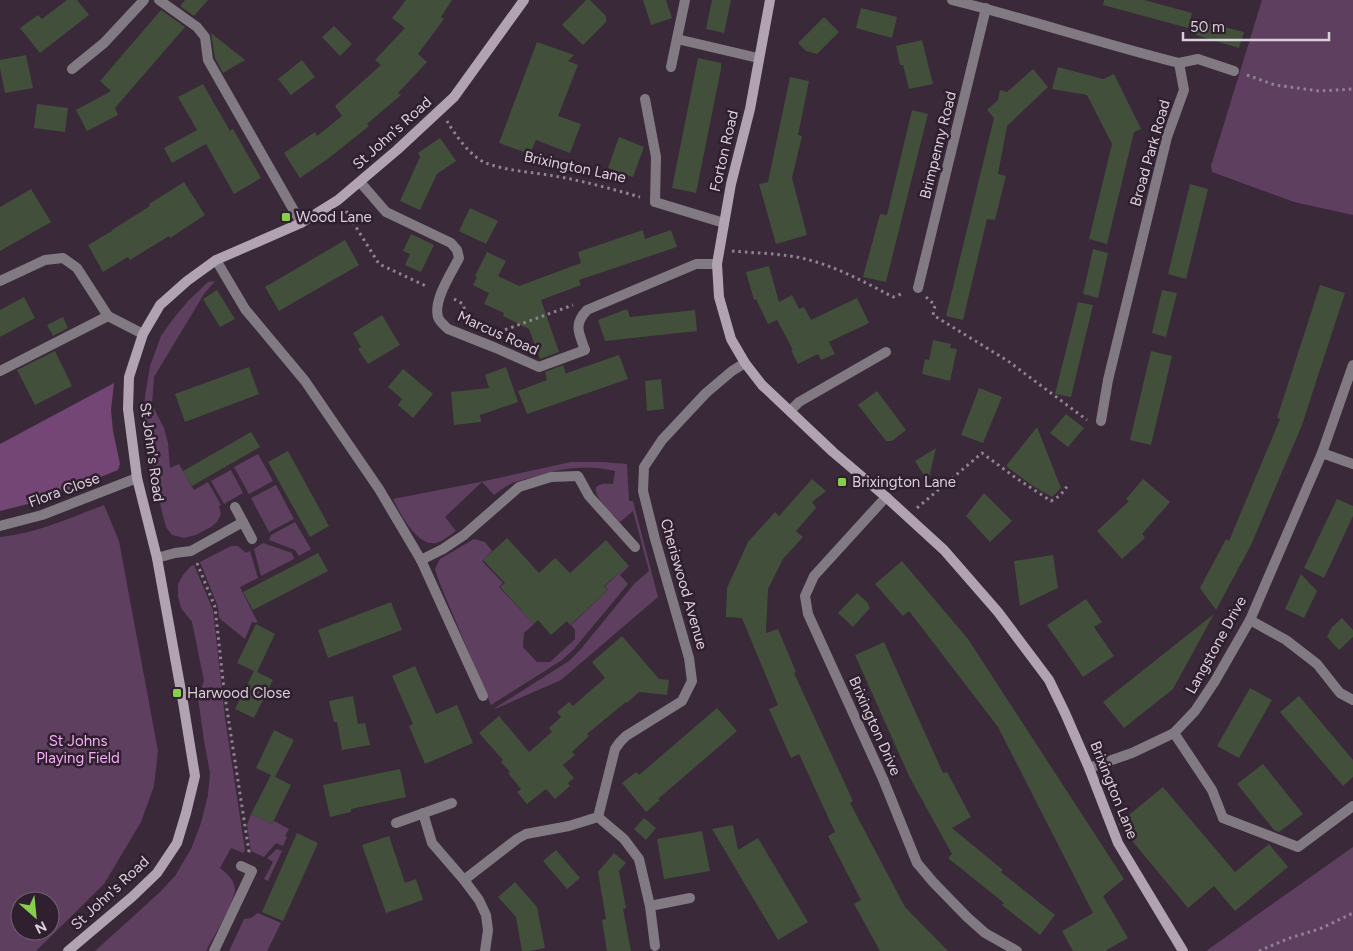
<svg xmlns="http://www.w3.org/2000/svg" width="1353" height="951" font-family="Figtree,sans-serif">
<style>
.green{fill:#5f3f60;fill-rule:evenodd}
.forest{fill:#734675}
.building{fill:#424f3b}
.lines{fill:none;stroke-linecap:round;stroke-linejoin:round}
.path{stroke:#908490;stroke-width:3;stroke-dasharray:2.5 4;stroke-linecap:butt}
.lane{stroke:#827a82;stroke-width:10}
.street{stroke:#827a82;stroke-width:10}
.secondary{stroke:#b1a3b1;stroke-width:10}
.poi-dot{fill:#87cf4a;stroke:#2f1f2f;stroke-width:2}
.labels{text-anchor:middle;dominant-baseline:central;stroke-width:5;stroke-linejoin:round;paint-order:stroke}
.street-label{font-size:15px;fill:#dad0da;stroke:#2f1f2f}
.poi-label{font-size:15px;fill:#dad0da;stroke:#2f1f2f;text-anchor:start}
.park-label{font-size:15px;fill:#f4aff6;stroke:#2f1f2f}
</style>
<rect width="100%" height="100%" fill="#392939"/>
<!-- green -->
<g class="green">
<path d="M1262,0H1353V215L1294,202L1212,172L1211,166Z"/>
<path d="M215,281L204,294L154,377L152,405L164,428L168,443L170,468L179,464L194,490L208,482L221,505L219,506L221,514L217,522L211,527L196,535L184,538L172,535L166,527L162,512L151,458L144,411L145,396L150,366L161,336L173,319L188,301L208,282Z"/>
<path d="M258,454L273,481L249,494L234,467Z"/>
<path d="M571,462H602L627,464L629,501H633L658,597L561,680L495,709V708L569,661L580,650L634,584L649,571L633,511L620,522C610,511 575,480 613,484L615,471C584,464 563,468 533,477C526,479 517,481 510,484C505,487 499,491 494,495L482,482L445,517L456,531C450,535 442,542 436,543C417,547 400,513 393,499L480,482Z"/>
<path d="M231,470L243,493L224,504L211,481Z"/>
<path d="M276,485L294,519L269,532L251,498Z"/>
<path d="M104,505L119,541L158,751L154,786L141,822L104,884L36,951H0V537C37,533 70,518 104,505ZM20,901H50V931H20Z"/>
<path d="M295,522L311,549L299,556L295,550L269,540L271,535Z"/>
<path d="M474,539L485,542L492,551L482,561L503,583L499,587L534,624L524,633L523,647L537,662H550L575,639V630L571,625L608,590L605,586L628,565L629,566L620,575L628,584L574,649L562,660L491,705L440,584L435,569L440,559Z"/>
<path d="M263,543L292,553L294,559L261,576L254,549Z"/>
<path d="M231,546H238L246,553L250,551L258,578L240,587L257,621L256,623L252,622L245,639L219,618L218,607L200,562Z"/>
<path d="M194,565L213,610L225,718L245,850L243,853L231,848L220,868C227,874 235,880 235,890C234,902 213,938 206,951H95L159,893L175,876L191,849L201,823L208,795L210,773L204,741L198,697L204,681L192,622L181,608L178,596V584L183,575L191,566Z"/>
<path d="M251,814L272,824L274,821L289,829L285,836L287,837L283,846L276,843L264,857L251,851L247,825Z"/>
<path d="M1353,847V951H1206Z"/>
<path d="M277,849L282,851L268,881L264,879L273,862L267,858Z"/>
<path d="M258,913L281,923L267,951H229L244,919L251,918Z"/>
</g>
<!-- forest -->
<path class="forest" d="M114,383L111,410L113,431L120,464L118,470L44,500L0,511V444Z"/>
<!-- building -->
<g class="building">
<path d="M67,0H77L89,15L40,53L20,28L38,15L42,19Z"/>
<path d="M185,0H208L194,16L180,6Z"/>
<path d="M406,0H452L441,17L444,19L418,54L427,62L398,93L401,95L367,124L369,126L329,158L300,178L284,153L315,132L317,136L342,116L335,106L381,65L375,60L405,28L392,18Z"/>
<path d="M586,0H590L606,16V22L583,45L562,25Z"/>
<path d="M643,0H666L672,18L651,25Z"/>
<path d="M712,0H731L724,33L706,29Z"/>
<path d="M1104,0H1144L1192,13L1188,28L1103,5Z"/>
<path d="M861,8L897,17L892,38L856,28Z"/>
<path d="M161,10L185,27L115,108L118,115L87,131L76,110L111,91L100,81Z"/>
<path d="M824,17L839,32L817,54L806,51L798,43Z"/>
<path d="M1200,21L1244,32L1239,48L1196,35Z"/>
<path d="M334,26L352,44L340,56L322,37Z"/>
<path d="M211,33L245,60L223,73L215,58Z"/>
<path d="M922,40L933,84L909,89L903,65H900L896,46Z"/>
<path d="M537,42L574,55L568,61L578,65L558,116L581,124L570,153L536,140L530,154L499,143Z"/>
<path d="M26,55L33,88L5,93L0,69V60Z"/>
<path d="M698,58L721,63V69L696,193L672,188Z"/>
<path d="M302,60L315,77L291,95L278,79Z"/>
<path d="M1058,67L1103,79L1114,74L1141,129L1134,132L1107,244L1089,239L1112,144L1087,95L1052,89Z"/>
<path d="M1033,69L1048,87L1007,126L998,174L1006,176L995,220L987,219L963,320L946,316L994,118L987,110L998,100L1000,90L1007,92Z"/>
<path d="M790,77L809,81L798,135L802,136L792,178L807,235L776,244L759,184L768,182Z"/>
<path d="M203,84L230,131L233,129L261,178L234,194L206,144L172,163L164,148L197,130L178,97Z"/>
<path d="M37,104L68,108L65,132L34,128Z"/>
<path d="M912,110L928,114L886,282L863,277L880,214L887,215Z"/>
<path d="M619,137L644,147L633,177L608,168Z"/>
<path d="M440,138L456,161L437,174L420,210L400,201L420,157L418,153Z"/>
<path d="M184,182L205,215L170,238L169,236L130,260L128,257L103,272L88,245L112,231V230L150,206L149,204Z"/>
<path d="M1190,184L1208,189L1186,279L1168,274Z"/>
<path d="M31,189L51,222L0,251V207Z"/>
<path d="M470,208L498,221L486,244L459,231Z"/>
<path d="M643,230L645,239L671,230L677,247L579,280L581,285L541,300L559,352L540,359L529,329L503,316L504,313L484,304L489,293L473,285L477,277L475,276L487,252L506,261L498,276L519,286L581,263L578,252Z"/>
<path d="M411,234L434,245L421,272L405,265L410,254L403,251Z"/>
<path d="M345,240L359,265L279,311L265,287Z"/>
<path d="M1093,249L1108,253L1098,298L1083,294Z"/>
<path d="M769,266L779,302L792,295L799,309L804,307L811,320L857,298L869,323L829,342L835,354L821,360L818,354L798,364L791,350H793L777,320L768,324L756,299L754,300L746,272Z"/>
<path d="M1320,285L1345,293L1302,425L1251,545L1216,610L1200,588L1226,539L1229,541L1280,419L1277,418Z"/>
<path d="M217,290L235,319L220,327L203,299Z"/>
<path d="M1162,290L1177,293L1166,337L1152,333Z"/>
<path d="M24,297L35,318L0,337V310Z"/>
<path d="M1078,302L1093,305L1071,397L1055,394Z"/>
<path d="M627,309L630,317L695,310L697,331L605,341L598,320Z"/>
<path d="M382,315L400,345L368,364L358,349L361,347L353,333Z"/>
<path d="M63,317L68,328L53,336L47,325Z"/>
<path d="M933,340L951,344L950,348L957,349L950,381L922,374L925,359L929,360Z"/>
<path d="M55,351L72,386L35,405L17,370Z"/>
<path d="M1151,351L1172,356L1151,445L1130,440Z"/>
<path d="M619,355L628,379L527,414L518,391L547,380L545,372L563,365L566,374L567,373Z"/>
<path d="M249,367L259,394L185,422L175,394Z"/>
<path d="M506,367L518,402L480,415L481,422L454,425L451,392L489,388L485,375Z"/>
<path d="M403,369L433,394L413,418L398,405L402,399L388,387Z"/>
<path d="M661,379L664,409L647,411L645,381Z"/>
<path d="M979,388L1002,397L983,443L961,435Z"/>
<path d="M877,391L906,430L892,441H886L858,405Z"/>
<path d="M1066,414L1084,428L1068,447L1050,433Z"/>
<path d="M1037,427L1061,488L1052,497L1033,486L1006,466Z"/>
<path d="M251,432L260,447L192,486L183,471Z"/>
<path d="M936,448L928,482L915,461Z"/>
<path d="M288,451L329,526L310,537L268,462Z"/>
<path d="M812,479L826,491L812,502L816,508L796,531L803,537L783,559L768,589L766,633L778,629L796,672L794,673L853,801L850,803L905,907L948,951H880L854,904L861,900L828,836L835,832L799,754L791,758L769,709L778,705L742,618L726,617L727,588L748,542L775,512L779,516Z"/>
<path d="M1143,479L1170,502L1142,534L1145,538L1122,559L1097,531L1129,501L1126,499Z"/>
<path d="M984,493L1012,521L990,542L966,516Z"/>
<path d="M1337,499L1353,506V516L1324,578L1304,568Z"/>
<path d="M507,538L539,573L555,558L570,573L606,540L628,565L604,586L608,590L570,625L567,621L551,635L538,620L534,624L500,587L505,583L483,560Z"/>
<path d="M318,553L328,571L253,610L243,592Z"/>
<path d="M1053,555L1058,588L1020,606L1014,561Z"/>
<path d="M902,561L968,639L1124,879L1103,896L1128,938L1105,951H1073L1062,931L1093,913L998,727L909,611L903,616L875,584Z"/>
<path d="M1301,574L1317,591L1304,618L1285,609Z"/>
<path d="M857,593L867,602L870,608L853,627L838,613Z"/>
<path d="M1086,599L1102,622L1094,627L1114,656L1083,677L1047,625Z"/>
<path d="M391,602L402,630L328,658L318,630Z"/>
<path d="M1214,614L1173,689L1124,728L1103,702Z"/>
<path d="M1342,618L1353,630V637L1339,650L1327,637L1332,627Z"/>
<path d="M256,624L275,634L257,672L273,680L254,718L235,709L254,671L237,663Z"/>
<path d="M622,636L659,679L669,680L667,695L639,692L627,703L626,702L587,734L589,736L572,752L575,755L563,765L574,778L568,783L570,786L555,799L546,789L527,804L517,792L521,789L508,773L510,772L501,762L503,760L479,733L499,716L529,752L552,732L549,728L561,717L557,712L569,702L573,706L605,678L592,662Z"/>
<path d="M884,642L943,773L947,772L971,817L952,828L1003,870L1001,872L1055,915L1040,935L1002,905L1004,903L948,858L952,854L910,778L855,655Z"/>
<path d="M415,666L436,714L457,705L473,743L425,764L409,726L413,724L392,676Z"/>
<path d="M1250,688L1272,700L1239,758L1217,746Z"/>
<path d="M353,696L358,724L365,723L370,745L342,750L337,722H334L329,701Z"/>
<path d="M1299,696L1353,760V777L1343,786L1280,712Z"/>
<path d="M717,708L737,731L658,799L660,800L646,812L622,783L636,772L639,775Z"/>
<path d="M274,730L294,740L275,777L291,785L272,824L251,814L271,775L256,768Z"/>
<path d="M1263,764L1303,814L1279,832L1274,830L1237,784Z"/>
<path d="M400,769L406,797L351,809V812L330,817L323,785Z"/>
<path d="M1163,787L1235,872L1269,844L1288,867L1235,911L1214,886L1188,908L1118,824Z"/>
<path d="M644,818L656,828L646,840L634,829Z"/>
<path d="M733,825L738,850L758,838L808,922L778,940L712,829Z"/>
<path d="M702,831L710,871L664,879L657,839Z"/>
<path d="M297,833L318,843L283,921L262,912Z"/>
<path d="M389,836L405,883L416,879L423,900L386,913L362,845Z"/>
<path d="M556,850L580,878L567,889L543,861Z"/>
<path d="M614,853L626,863L619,871L626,908L623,909L631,951H607L602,920L606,919L598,872Z"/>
<path d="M515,882L537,907L545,948L530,951H522L516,917L498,897Z"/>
</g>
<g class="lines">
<!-- path -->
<g class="path">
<path d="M1247,75L1275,85L1319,91L1353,89"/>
<path d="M447,121C455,135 471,157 486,163C506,171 533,172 554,176C584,181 612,189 640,197"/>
<path d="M346,211L379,264L428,287"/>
<path d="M732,251C751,253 771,253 790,256C826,261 861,280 893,297L904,293"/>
<path d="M926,297L935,305L933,315L1008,361L1087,420"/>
<path d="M454,299L463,304L468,321"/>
<path d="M499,332L573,305"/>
<path d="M917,508L982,453L1016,478L1051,501C1059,497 1064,492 1069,483"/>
<path d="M197,563L215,607L224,690L249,852L247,855"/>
<path d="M1259,951L1287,939L1322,928L1353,913"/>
</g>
<!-- lane -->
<g class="lane">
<path d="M159,0L197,27L205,37L208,60L301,223"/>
<path d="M1179,63L1198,59L1234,71"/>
<path d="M645,99L656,157L655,202"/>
<path d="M216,260L245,309L305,381L379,489L421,560L443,549L464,535L519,487L551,477L578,476L589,496L635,547"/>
<path d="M0,371L108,316"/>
<path d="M421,560L483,696"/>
<path d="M1223,818L1298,847L1353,806"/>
</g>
<!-- street -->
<g class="street">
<path d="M952,0C1028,19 1103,44 1179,63L1184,90L1167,137L1108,380L1101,421"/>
<path d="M677,39L758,58"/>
<path d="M671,67L685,0"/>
<path d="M72,69L104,43L144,0"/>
<path d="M360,182L386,212L451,243L457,250L459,258C452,272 433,300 438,317C439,321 444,325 448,329L496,348L539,367L585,350C579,333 573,325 587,310L696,264H717"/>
<path d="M655,202L724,223"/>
<path d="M0,281L45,260L63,258L77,268L108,316L143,334"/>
<path d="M918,288L986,8"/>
<path d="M790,411L799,402L886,352"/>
<path d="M1322,453L1353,464"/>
<path d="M886,497L814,576L805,596L808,614L883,779L917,863L933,882L967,917L985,933L1017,951"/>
<path d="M235,507L252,539"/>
<path d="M0,526L42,515L137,478"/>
<path d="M157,558L175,553L191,551L243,522"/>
<path d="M1250,620L1286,640L1317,664L1340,693L1353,700"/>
<path d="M1174,733L1212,790L1223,818"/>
<path d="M1089,768L1132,753L1174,733L1195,711L1215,681L1250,620L1322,453L1353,365"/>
<path d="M423,813L432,843L464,880L479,900L486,915L488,930L485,951"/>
<path d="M598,817L624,839L639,859L650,906L655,946"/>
<path d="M396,823L452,803"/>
<path d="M464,880L517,839L526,834L569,826L598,817L615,749L620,742L626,736L682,701L692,681L689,658L655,539L643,491L644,467L662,440L706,393L732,371L745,363"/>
<path d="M650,906L690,898"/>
<path d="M214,951L252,871L241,866"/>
</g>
<!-- secondary -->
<g class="secondary">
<path d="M770,0L750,109L731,184L717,264L719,297L731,339L745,363L762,385L833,452L886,497L944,550L998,612L1049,680L1065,713L1089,768L1118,843L1183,951"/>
<path d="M68,951L132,897L157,873L177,843L186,813L195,776L183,702L157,558L137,478L128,409L129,377L143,334L160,305L187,281L216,260L301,223L338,200L397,150L454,97L524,0"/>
</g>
</g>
<!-- markers -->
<g class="poi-dot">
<rect x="281" y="212" width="10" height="10" rx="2.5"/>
<rect x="837" y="477" width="10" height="10" rx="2.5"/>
<rect x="172" y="688" width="10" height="10" rx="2.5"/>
</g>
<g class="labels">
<!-- street labels -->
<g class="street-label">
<text transform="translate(392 133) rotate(-42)">St John's Road</text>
<text transform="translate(938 145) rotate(-76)">Brimpenny Road</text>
<text transform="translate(724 151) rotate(-77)">Forton Road</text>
<text transform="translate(1150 153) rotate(-74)">Broad Park Road</text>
<text transform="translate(575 167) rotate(12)">Brixington Lane</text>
<text transform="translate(498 333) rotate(24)">Marcus Road</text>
<text transform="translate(152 452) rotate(82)">St John's Road</text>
<text transform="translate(64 490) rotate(-20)">Flora Close</text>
<text transform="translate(684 584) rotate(74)">Cheriswood Avenue</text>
<text transform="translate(1216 645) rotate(-61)">Langstone Drive</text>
<text transform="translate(875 726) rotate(66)">Brixington Drive</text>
<text transform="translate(1114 790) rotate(68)">Brixington Lane</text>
<text transform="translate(110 893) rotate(-43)">St John's Road</text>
</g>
<!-- poi labels -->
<g class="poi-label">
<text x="296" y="217">Wood Lane</text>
<text x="852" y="482">Brixington Lane</text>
<text x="187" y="693">Harwood Close</text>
</g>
<!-- park labels -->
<g class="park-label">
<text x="78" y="741">St Johns<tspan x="78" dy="17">Playing Field</tspan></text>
</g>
</g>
<!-- north arrow -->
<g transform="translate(35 916) rotate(153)"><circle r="24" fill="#2f1f2f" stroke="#736673"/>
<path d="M0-4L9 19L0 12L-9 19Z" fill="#87cf4a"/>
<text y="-8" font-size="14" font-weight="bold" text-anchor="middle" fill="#dad0da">N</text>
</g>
<!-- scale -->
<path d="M1183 32v8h146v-8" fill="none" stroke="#dad0da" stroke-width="2.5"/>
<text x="1190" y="32" font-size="15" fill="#dad0da" stroke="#2f1f2f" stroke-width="4" paint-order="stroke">50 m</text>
</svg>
